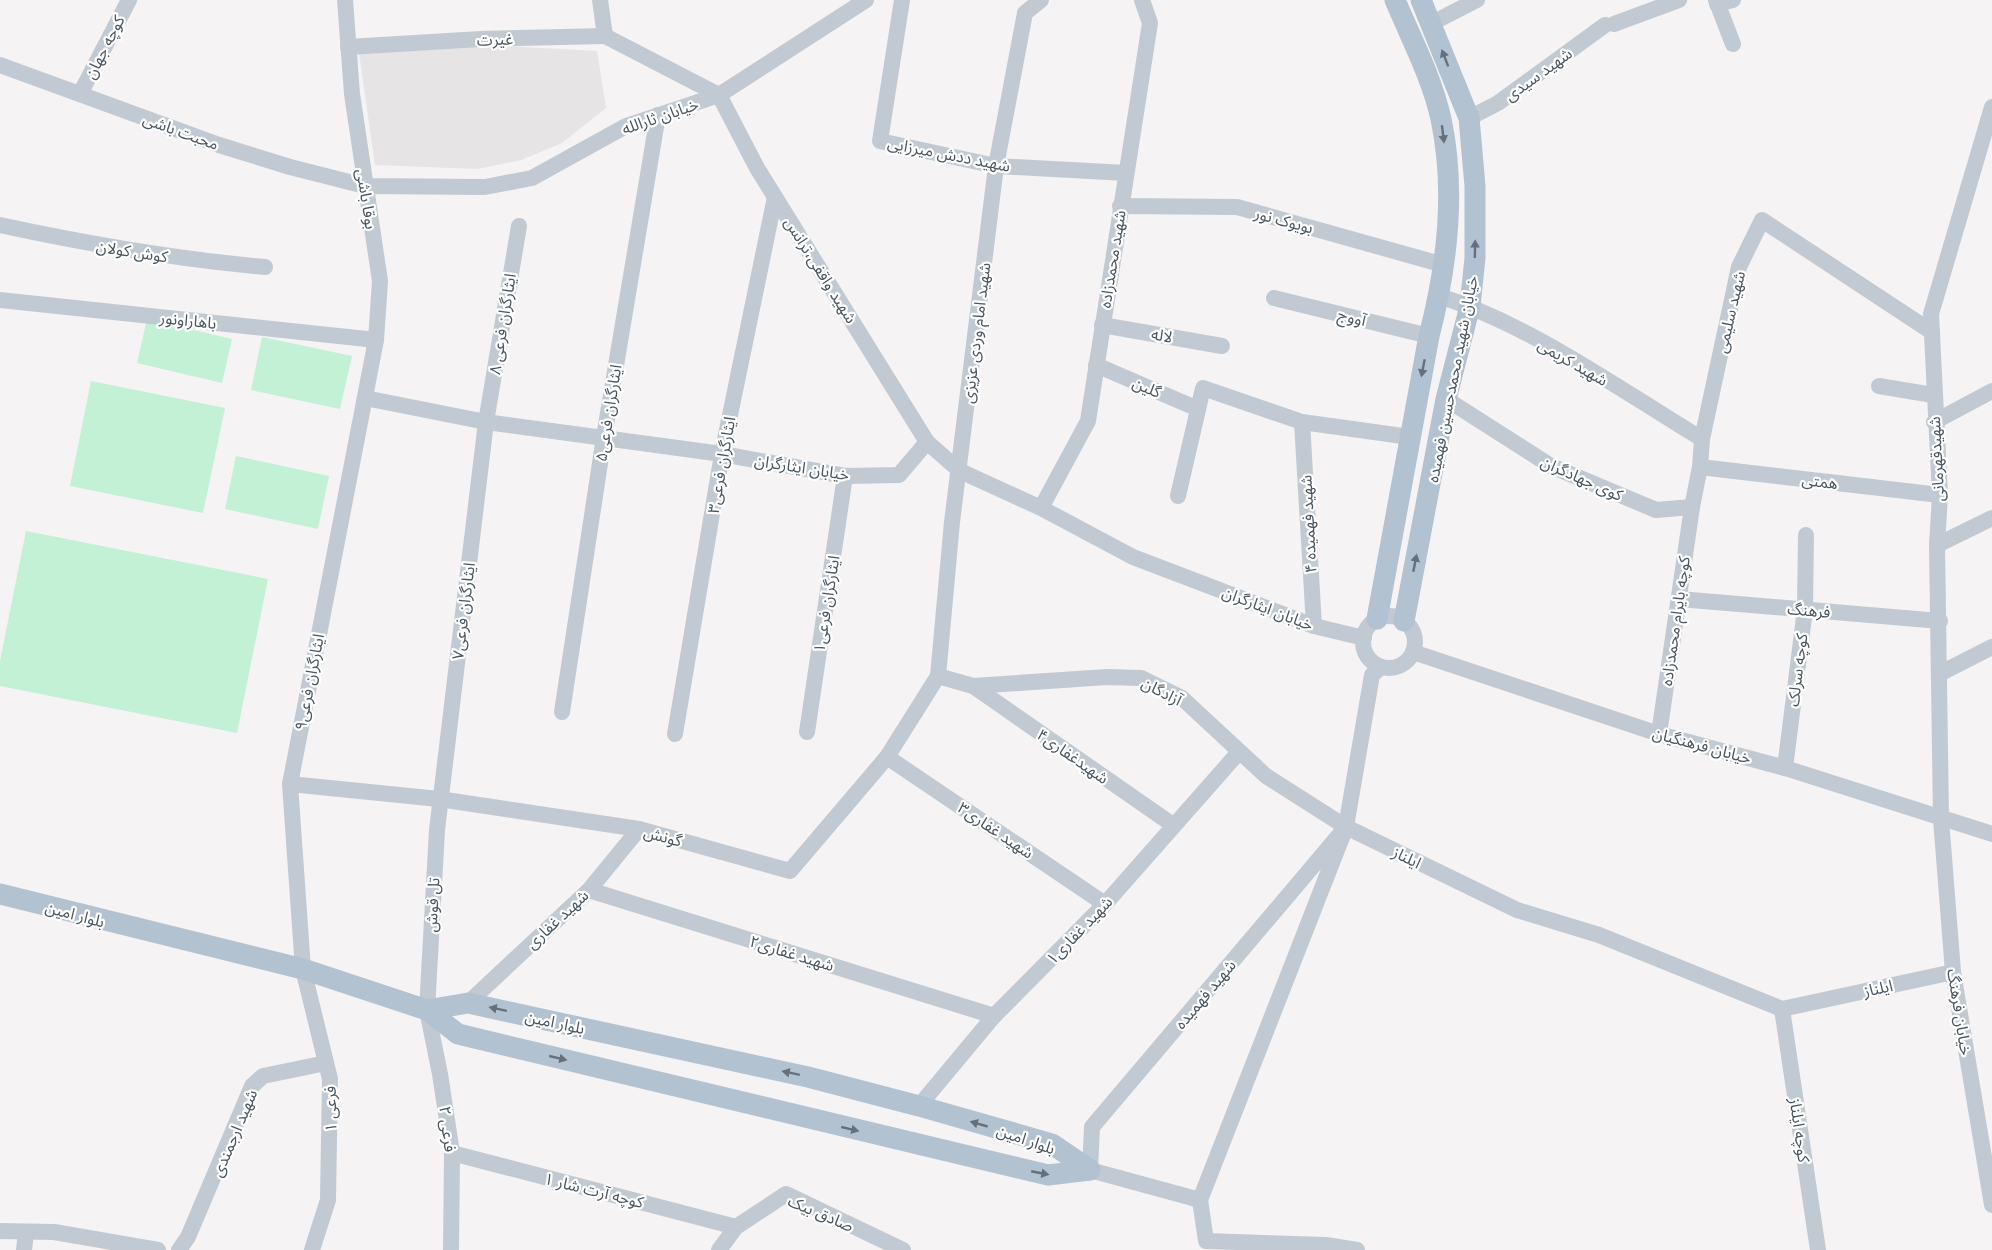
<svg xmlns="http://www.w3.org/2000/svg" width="1992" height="1250" font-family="'Open Sans','Noto Sans Arabic',sans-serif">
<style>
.education{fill:#e6e4e5}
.pitch{fill:#c3f1d5}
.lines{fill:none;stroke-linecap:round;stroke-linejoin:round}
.minor{stroke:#c1cad2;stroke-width:16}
.major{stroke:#b3c2d1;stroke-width:21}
.oneway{fill:#64717d}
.labels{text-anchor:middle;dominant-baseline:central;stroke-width:4.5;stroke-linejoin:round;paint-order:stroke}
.street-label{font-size:16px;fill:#4a5661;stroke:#fff}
</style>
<rect width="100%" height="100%" fill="#f5f3f3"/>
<!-- education -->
<path class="education" d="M504,46L597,51L606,108L562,143L521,160L478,169L375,165L359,53Z"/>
<!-- pitch -->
<g class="pitch">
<path d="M147,319L232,339L222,383L137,363Z"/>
<path d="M262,337L352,356L340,409L251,390Z"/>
<path d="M91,381L225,408L203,513L70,486Z"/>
<path d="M236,456L329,476L318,529L225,509Z"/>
<path d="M26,531L268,579L237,733L0,686V661Z"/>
</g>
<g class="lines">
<!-- minor -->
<g class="minor">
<path d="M902,0L880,141L996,166L1126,173"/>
<path d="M1716,0L1733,44"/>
<path d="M1717,4L1733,0"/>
<path d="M1438,20L1477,0"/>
<path d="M1614,24L1679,0"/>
<path d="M605,36L719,95L757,168L927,442"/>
<path d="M348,47L481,39L605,36L600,0"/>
<path d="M0,65L219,145L290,167L365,186L485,187L532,178L626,126L719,95L866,0"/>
<path d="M80,94L129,0"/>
<path d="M1992,107L1931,314L1940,495L1937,545L1941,819L1953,972L1992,1205"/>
<path d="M1469,118L1498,103L1605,25"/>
<path d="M1120,206L1237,207L1444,265"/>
<path d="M0,225C88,244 175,259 265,267"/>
<path d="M1439,296C1531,325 1619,389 1702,439"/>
<path d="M1274,298L1429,336"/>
<path d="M0,300L376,340"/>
<path d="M1102,325L1222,346"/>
<path d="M1096,365L1198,409"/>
<path d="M1879,386L1933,395"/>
<path d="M365,398L486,422L722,454L845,476L899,475L927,442L960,471L1041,508L1133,557L1314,626L1364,638"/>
<path d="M1446,399L1551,466L1656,510L1692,507L1700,467L1702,439L1739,267L1762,220L1932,332"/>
<path d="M1302,422L1314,626"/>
<path d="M1934,422L1992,391"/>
<path d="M1700,467L1940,495"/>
<path d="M1178,496L1203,388L1302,422L1410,437"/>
<path d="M1041,508L1088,421L1150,23L1142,0"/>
<path d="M1937,545L1992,518"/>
<path d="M1679,599L1940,621"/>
<circle cx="1389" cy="642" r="26"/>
<path d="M1413,652L1659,734L1785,768L1992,834"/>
<path d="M1941,673L1992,647"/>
<path d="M938,676L973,686L1107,677L1141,678L1182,698L1266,776L1346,827L1517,910L1599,935L1782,1009L1953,972"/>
<path d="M973,686L1173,825"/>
<path d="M562,712L604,437L658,115"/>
<path d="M807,732L845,476"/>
<path d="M675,734L722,454L775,197"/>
<path d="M1659,734L1692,507"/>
<path d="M887,757L1105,904"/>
<path d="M1785,768L1805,609L1806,535"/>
<path d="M290,784L439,799L639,829L790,871L887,757L938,676L952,522L996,166L1025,13L1041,0"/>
<path d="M1346,827L1092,1127L1090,1170L1200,1200L1346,827L1372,675L1381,667"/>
<path d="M589,890L994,1016"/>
<path d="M468,1003L589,890L639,829"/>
<path d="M1782,1009L1818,1250"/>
<path d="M919,1106L994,1016L1105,904L1239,752"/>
<path d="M452,1153L736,1227"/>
<path d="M1200,1200L1206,1241L1326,1245L1357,1250"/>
<path d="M0,1231L54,1232L158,1250"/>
<path d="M24,1250L26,1232"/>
<path d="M179,1250L188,1237L252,1086L263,1076L326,1063"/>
<path d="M312,1250L328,1200L330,1079L303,969L290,784L376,340L380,281L352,94L345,0"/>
<path d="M451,1250L452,1153L440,1074L427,1010L437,830L486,422L519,226"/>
<path d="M719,1250L736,1227L786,1194L903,1250"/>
</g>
<!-- major -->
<g class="major">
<path d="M1377,619L1429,336C1447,267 1456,190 1441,119C1432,78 1411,38 1395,0"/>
<path d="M1404,621L1446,399L1470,306L1475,258V186L1469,118L1421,0"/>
<path d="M0,894L303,969L427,1010L458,1034L1048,1175L1090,1170"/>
<path d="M427,1010L468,1003L808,1077L919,1106L1052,1144L1090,1170"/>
</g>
</g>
<!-- one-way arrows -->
<defs><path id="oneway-solid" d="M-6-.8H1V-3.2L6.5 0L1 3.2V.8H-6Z" transform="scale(1.5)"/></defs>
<g class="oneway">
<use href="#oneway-solid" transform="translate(1445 58) rotate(-111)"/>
<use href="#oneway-solid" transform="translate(1443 134) rotate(83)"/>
<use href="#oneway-solid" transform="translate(1475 249) rotate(-89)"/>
<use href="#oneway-solid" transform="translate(1423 368) rotate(101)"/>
<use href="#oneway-solid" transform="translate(1415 563) rotate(-79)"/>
<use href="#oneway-solid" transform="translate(498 1009) rotate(-168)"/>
<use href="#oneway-solid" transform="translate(558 1058) rotate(13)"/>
<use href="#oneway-solid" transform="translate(791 1073) rotate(-168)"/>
<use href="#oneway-solid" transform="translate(979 1124) rotate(-164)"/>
<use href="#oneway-solid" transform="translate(850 1129) rotate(13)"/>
<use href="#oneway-solid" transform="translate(1040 1173) rotate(11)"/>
</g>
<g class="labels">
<!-- street labels -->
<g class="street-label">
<text transform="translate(495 39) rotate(-2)">غیرت</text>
<text transform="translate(104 47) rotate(-63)">کوچه جهان</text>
<text transform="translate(1538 74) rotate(-36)">شهید سیدی</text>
<text transform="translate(660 116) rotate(-19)">خیابان ثارالله</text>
<text transform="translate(181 131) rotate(20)">محبت باشی</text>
<text transform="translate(949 154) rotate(11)">شهید ددش میرزایی</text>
<text transform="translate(367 199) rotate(81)">بوقا باشی</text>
<text transform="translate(1284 220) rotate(15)">بویوک نور</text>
<text transform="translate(132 251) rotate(9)">کوش کولان</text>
<text transform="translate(1112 259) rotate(-81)">شهید محمدزاده</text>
<text transform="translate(821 270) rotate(58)">شهید واقفی،ترانس</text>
<text transform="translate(1730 312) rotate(-77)">شهید سلیمی</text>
<text transform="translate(1352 317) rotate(14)">آووج</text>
<text transform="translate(188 320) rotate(6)">باهاراونور</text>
<text transform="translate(502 324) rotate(-81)">ایثارگران فرعی ۸</text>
<text transform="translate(976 333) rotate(-83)">شهید امام وردی عزیزی</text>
<text transform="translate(1162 335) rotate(10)">لاله</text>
<text transform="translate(1573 362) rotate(30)">شهید کریمی</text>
<text transform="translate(1452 379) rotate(-79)">خیابان شهید محمدحسین فهمیده</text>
<text transform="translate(1147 387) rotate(23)">گلین</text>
<text transform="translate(608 413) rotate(-81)">ایثارگران فرعی۵</text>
<text transform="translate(1936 459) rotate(-93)">شهیدقهرمانی</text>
<text transform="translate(721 465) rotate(-80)">ایثارگران فرعی۳</text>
<text transform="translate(802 467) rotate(9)">خیابان ایثارگران</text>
<text transform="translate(1582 478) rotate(24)">کوی جهادگران</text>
<text transform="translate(1820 481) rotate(7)">همتی</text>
<text transform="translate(1308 524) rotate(-93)">شهید فهمیده ۴</text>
<text transform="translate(826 604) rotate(-81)">ایثارگران فرعی۱</text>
<text transform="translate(1268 608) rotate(21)">خیابان ایثارگران</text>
<text transform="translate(1809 610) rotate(5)">فرهنگ</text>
<text transform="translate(463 611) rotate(-83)">ایثارگران فرعی۷</text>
<text transform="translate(1675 621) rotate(-82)">کوچه بایرام محمدزاده</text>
<text transform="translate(1797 670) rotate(-83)">کوچه سرلک</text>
<text transform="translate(309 682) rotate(-79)">ایثارگران فرعی۹</text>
<text transform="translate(1162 691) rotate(27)">آزادگان</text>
<text transform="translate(1702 745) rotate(15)">خیابان فرهنگیان</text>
<text transform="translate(1073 756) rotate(35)">شهیدغفاری۴</text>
<text transform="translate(996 830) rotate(34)">شهید غفاری۳</text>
<text transform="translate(663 836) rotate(15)">گونش</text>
<text transform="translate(1407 857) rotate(26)">ایلناز</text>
<text transform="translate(432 905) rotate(-87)">تل قوش</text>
<text transform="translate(75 914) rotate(15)">بلوار امین</text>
<text transform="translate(557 919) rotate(-43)">شهید غفاری</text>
<text transform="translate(1079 930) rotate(-46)">شهید غفاری۱</text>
<text transform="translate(792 953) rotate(17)">شهید غفاری۲</text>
<text transform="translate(1878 988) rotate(-12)">ایلناز</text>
<text transform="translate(1205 994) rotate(-50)">شهید فهمیده</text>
<text transform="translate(1960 1012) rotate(81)">خیابان فرهنگ</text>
<text transform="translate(555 1022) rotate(12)">بلوار امین</text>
<text transform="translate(330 1109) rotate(-91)">فرعی ۱</text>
<text transform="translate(448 1129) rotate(83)">فرعی ۲</text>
<text transform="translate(1800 1130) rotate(82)">کوچه ایلناز</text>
<text transform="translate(234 1133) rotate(-67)">شهید ارجمندی</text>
<text transform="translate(1026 1139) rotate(19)">بلوار امین</text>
<text transform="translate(594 1190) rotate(14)">کوچه آرت شار ۱</text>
<text transform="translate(821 1213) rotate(23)">صادق بیک</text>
</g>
</g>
</svg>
